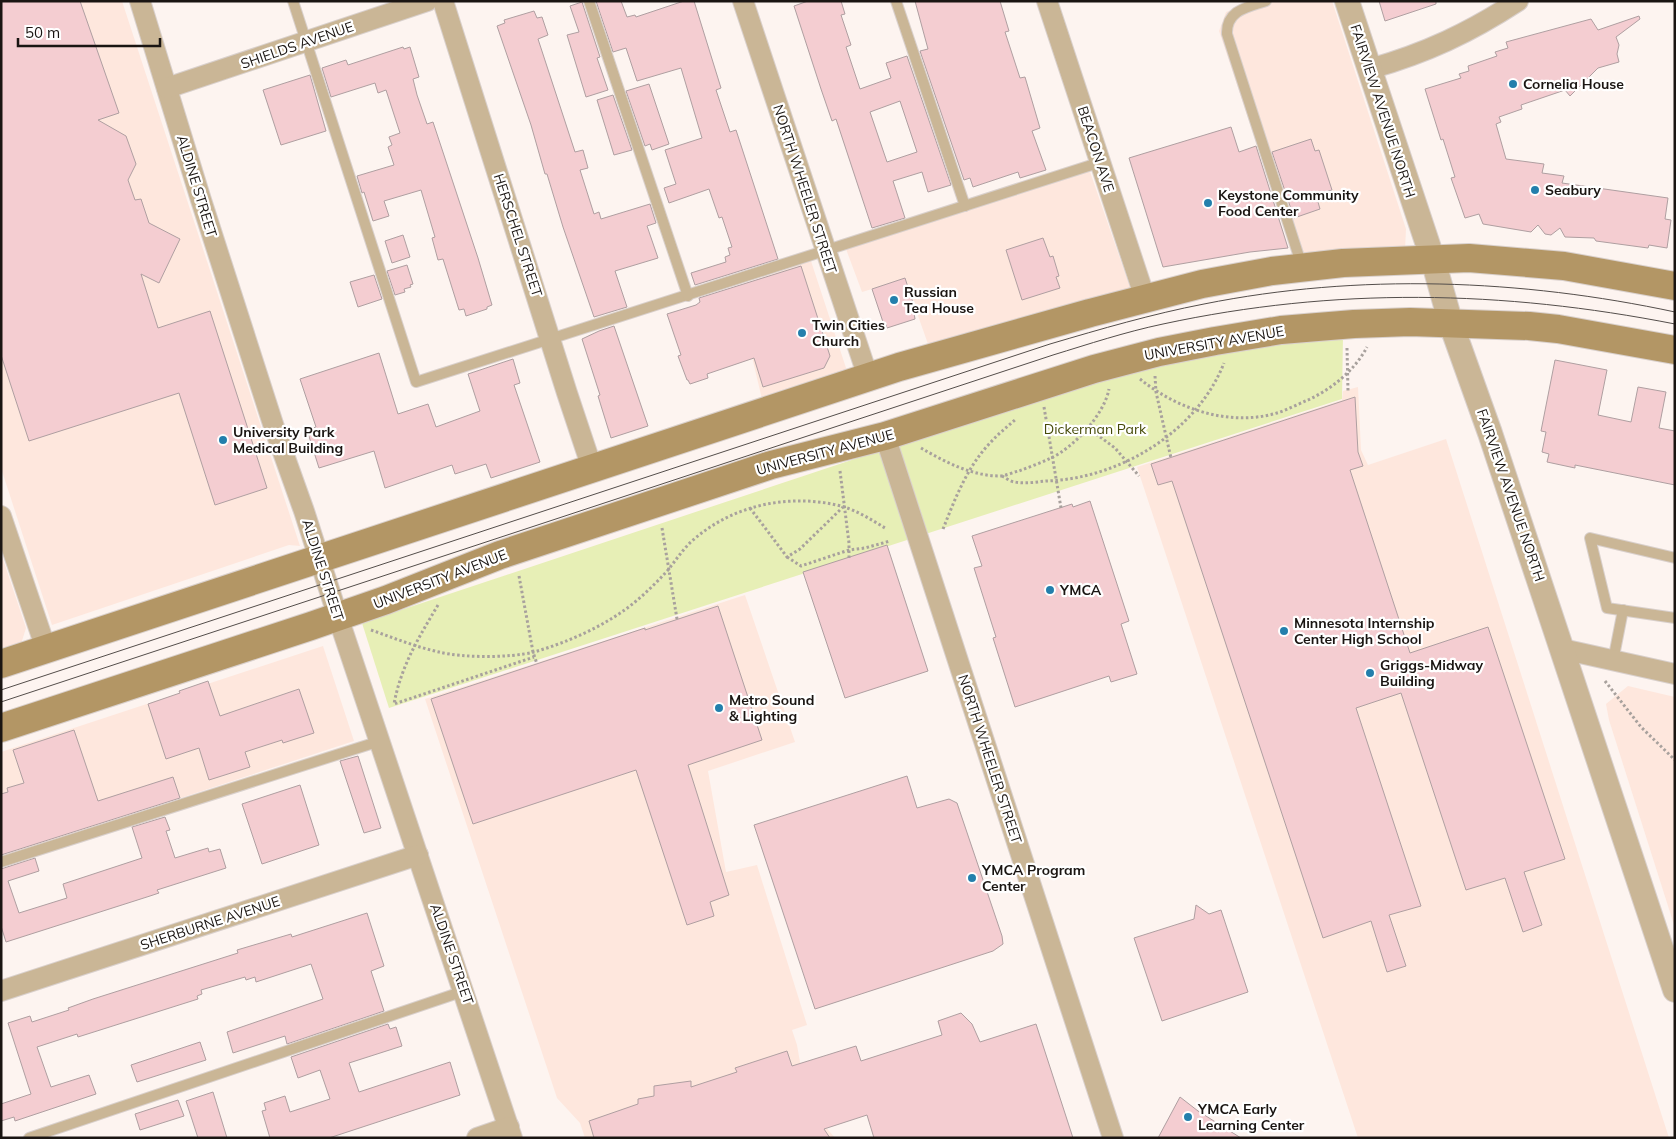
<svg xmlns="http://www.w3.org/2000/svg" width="1676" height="1139" font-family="Mulish,sans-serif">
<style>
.built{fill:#fee7dd}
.green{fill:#e7efb6}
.building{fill:#f4cdd1;stroke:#af9fa1;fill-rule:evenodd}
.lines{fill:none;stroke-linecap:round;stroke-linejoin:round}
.service-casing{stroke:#d9d0cc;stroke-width:12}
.minor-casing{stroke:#d9d0cc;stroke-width:22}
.tertiary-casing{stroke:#d9d0cc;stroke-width:26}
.secondary-casing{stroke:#d9d0cc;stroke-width:30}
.path{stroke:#a8a19d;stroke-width:3;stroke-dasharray:2.5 2.5;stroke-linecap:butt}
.service{stroke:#cab696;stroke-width:10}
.minor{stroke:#cab696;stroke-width:20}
.tertiary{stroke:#cab696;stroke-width:24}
.secondary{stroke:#b39665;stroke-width:28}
.tram{stroke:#544e4b;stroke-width:1}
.poi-dot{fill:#237fac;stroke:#fff;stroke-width:2}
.labels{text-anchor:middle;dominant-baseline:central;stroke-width:4.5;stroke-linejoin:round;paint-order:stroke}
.street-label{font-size:14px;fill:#1a1512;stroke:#fff}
.poi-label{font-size:14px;font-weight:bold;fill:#1a1512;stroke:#fff;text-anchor:start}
.park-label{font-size:14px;fill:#474b09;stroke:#fff}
</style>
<rect width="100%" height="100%" fill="#fdf4f0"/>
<!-- built -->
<g class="built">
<path d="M1,1H122L300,546L289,545L52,625L1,468Z"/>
<path d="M1253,1H1332L1406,229L1405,250L1294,255L1219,31L1226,12Z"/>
<path d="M1089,169L1132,293L928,344L905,279L862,292L846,249Z"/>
<path d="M811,261L847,371L762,399L752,357L728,289Z"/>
<path d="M1358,387L1361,450L1368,465L1446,439L1669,1138H1358L1137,467L1342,400L1343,391Z"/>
<path d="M1,553L26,628L21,644L1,651Z"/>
<path d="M745,595L795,742L708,771L726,872L757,865L807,1025L792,1030L797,1045L800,1062L819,1119L835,1138H585L580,1123L557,1098L425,699Z"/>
<path d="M323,646L354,741L1,857V752Z"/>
<path d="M1628,686L1675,697V928L1609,720L1606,704Z"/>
</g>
<!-- green -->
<path class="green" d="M1343,336L1342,399L389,708L362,623L1086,382L1239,346Z"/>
<!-- building -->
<g class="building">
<path d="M1,1H80L119,113L98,120L126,136L136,164L128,180L135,200L141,199L149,223L180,239L159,283L141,274L158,328L210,311L267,488L215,505L179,393L29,441L1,355Z"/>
<path d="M596,1H621L627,17L635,15L636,17L684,1H694L721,88L716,90L730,132L736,130L778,259L695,285L691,273L726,262L725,257L730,255L728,248L732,247L722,217L719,218L709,189L669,203L664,188L676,184L665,150L702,138L681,68L637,81L626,48L613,52Z"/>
<path d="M808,1H841L845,14L841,15L851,45L846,47L860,89L891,78L886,63L907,56L951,185L928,192L922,172L893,181L905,218L872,228L836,119L832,121L821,89L794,6ZM900,101L917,152L887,162L870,112Z"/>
<path d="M915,1H1000L1009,31L1005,32L1020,78L1025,77L1040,128L1032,131L1046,170L1020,178L1018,172L973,187L970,178L964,180L920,51L928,49Z"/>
<path d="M1379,1H1436V4L1385,21Z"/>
<path d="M582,2L600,57L597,58L608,90L586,97L567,35L579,32L570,6Z"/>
<path d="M534,11L537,18L542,17L548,35L538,39L575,152L583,150L588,168L580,170L594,214L599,212L601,219L650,204L656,223L647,226L658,258L615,271L627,307L594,317L563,227L547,174H545L531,125L497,26L505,23L504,20Z"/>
<path d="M1639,16L1640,19L1616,37L1619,45L1617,54L1619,62L1598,68L1570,96L1565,90L1521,105L1522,109L1499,117L1501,122L1496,124L1506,159L1544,164L1542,173L1564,176L1562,183L1668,198L1665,219L1671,220L1667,248L1649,245L1648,248L1596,241L1594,238L1565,237L1560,228L1551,235L1545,234L1538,225L1531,232L1483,224L1479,214L1465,218L1451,178L1455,177L1443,139L1441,140L1425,89L1461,78L1459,74L1469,71L1468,66L1497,56L1495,52L1508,48L1506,42L1591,19L1598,30Z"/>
<path d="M403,47L404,49L410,47L419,77L413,79L417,95L427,124L433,122L478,258L492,305L487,307V309L466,316L464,309L459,310L443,259L438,260L432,238L435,237L421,190L384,201L389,216L373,221L364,192L362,193L357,176L394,165L388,147L392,145L389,137L400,133L386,90L378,93L375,83L331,97L322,68L346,60L348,65Z"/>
<path d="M310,75L326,131L281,145L263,90Z"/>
<path d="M649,84L669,144L652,150L650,144L645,146L626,91Z"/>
<path d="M613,95L632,150L614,155L597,100Z"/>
<path d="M1231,127L1239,152L1256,146L1288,248L1250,252L1163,267L1129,158Z"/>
<path d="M1311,139L1315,151L1319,150L1332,190L1316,195L1320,209L1294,218L1272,152Z"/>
<path d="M403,235L410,257L392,263L385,241Z"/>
<path d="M1043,238L1050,257L1053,256L1059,276L1056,277L1060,288L1022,300L1006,250Z"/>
<path d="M407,265L413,284L410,285L411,287L404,289L405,292L395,295L387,271Z"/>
<path d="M801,266L830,356L824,368L763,387L754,358L707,374L708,378L690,384L688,380H687L678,356L681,355L667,314L696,305L700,302L699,298Z"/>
<path d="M374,275L382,299L358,307L350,282Z"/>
<path d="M905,278L916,312L914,313L915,319L887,328L885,322H883L872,289Z"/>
<path d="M614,326L648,426L611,438L598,396L600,395L582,339L599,331Z"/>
<path d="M379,353L398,414L428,404L436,427L480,411L468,374L513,359L520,383L514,385L540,462L491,478L486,464L455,474L452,465L385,488L374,451L319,468L307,430L316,427L300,379Z"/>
<path d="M1555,360L1607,370L1598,415L1631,422L1638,387L1666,392L1659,428L1675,431V485L1575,465V468L1547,462L1549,454L1542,452L1546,432L1541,431Z"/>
<path d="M1355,397L1358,452L1363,466L1350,470L1410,653L1488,627L1565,859L1524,872L1542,925L1523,932L1505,878L1466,890L1401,693L1356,708L1421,906L1389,915L1406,966L1387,972L1371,921L1323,938L1172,481L1158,485L1151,464Z"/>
<path d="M1090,501L1129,621L1121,624L1137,674L1111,682L1109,676L1015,707L993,638L996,637L974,568L982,566L972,536L1072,504L1073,507Z"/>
<path d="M887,545L928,671L845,698L803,572Z"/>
<path d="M718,606L762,740L688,765L729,895L710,902L714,916L687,925L636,770L473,824L431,699L645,628V630Z"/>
<path d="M208,681L220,716L299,689L314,733L283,743L282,740L245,752L250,767L209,780L199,748L166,759L148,704L180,693L179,691Z"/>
<path d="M74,730L98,801L173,777L180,798L1,855V794L8,792L7,788L24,783L13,750Z"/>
<path d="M358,756L381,828L364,833L340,761Z"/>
<path d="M907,776L917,808L949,799L957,803L1002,936L1003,944L993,951L815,1009L754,825Z"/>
<path d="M300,785L319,845L262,864L242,804Z"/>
<path d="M165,817L170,830L166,831L175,858L208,848L209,852L220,849L226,868L157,890L159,893L150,896L6,942L1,926V869L35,858L39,871L8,881L19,913L67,898L63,884L142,858L132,827Z"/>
<path d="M1196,905L1209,914L1221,910L1248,992L1162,1021L1134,938L1194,919Z"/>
<path d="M367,913L384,966L371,971L384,1011L287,1044L285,1036L233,1053L227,1032L323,999L311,964L256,982L255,977L246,980L245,977L201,990L202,994L197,996L198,999L78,1037L77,1034L37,1047L51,1087L89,1075L96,1094L15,1121L14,1117L1,1121V1104L31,1094L8,1023L30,1016L32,1022L69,1010L68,1008L93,999L238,953L237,950L291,934L292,937Z"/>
<path d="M961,1013L972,1024L980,1042L1036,1024L1073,1138H874L867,1115L824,1129L830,1138H594L589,1121L638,1104V1099L654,1096V1086L691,1081V1087L737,1072L735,1068L787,1051L792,1066L856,1046L861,1061L942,1035L938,1021Z"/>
<path d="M388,1024L390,1029L396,1027L402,1046L349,1063L359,1092L450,1062L460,1095L329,1138H270L262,1111L266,1110L264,1103L285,1096L290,1112L330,1099L320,1070L298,1078L291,1057Z"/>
<path d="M200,1042L206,1060L137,1082L131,1065Z"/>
<path d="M213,1092L227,1138H198L186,1101Z"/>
<path d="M1180,1097L1198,1111L1241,1138H1158Z"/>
<path d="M178,1100L184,1116L140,1130L135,1114Z"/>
</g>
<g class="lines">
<!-- service casing -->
<g class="service-casing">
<g id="service">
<path d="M293,1L416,382L1101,162"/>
<path d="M589,1L688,296"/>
<path d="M896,1L965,206"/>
<path d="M1266,1C1248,7 1226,10 1227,34L1302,266"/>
<path d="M1675,558L1590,538L1607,608L1675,618"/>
<path d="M1613,661L1623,610"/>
<path d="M1,862L380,741"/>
<path d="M29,1138L464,991"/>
</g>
</g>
<!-- minor casing -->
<g class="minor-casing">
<g id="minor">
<path d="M140,1L201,200L274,427L304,511L338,617L512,1138"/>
<path d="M443,1L567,393L592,468"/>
<path d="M743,1L868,377"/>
<path d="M1047,1L1145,298"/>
<path d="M1370,69C1426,53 1469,33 1518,1"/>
<path d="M167,88L427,1"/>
<path d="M885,436L1113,1138"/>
<path d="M1,516L46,649"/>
<path d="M1562,649L1675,674"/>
<path d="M1,991L418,855"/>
<path d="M477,1138L509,1127"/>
</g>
</g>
<!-- tertiary casing -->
<g class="tertiary-casing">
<path id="tertiary" d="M1347,1L1433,260L1451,324L1490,433L1675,990"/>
</g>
<!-- secondary casing -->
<g class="secondary-casing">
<g id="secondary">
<path d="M1,664L899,367L1090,313L1202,284L1272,271L1343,263L1469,258L1564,266L1675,286"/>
<path d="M1,728L311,626L386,600L500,555L771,465L885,436L1094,369L1159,352L1215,341L1281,330L1354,324L1410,322L1529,326L1558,329L1675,350"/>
</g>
</g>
<!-- path -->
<g class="path">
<path d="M1347,348L1348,391"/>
<path d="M1155,376L1156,392L1171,458"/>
<path d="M1140,379C1177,409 1229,427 1277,413C1287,410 1298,404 1308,400C1332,389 1355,370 1367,347"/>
<path d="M1044,407L1061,508"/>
<path d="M1088,428L1115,448L1139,476"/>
<path d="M921,448C945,462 972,476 1000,476C1006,476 1013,472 1019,471C1029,467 1041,463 1051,458C1074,447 1104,415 1109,389"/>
<path d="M840,471L849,543V558"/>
<path d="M1002,476C1006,478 1011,482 1015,482C1025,484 1036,482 1046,481C1119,479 1197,432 1224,363"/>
<path d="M750,508L787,557L800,549L843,507"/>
<path d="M662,528L677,619"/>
<path d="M943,529C955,499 967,467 990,443C998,434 1007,427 1016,419"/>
<path d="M787,557L801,566L849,550L865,548L890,541"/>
<path d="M519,576L533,652L537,664"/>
<path d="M438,605C419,637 401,666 394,704L534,657"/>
<path d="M371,630C394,638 416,647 439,652C463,658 510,658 534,652C569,642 607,625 635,602C647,592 658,581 668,570C676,560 683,549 692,541C732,505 789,493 841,506C856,510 872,520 885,528"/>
<path d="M1605,681L1641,727L1675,760"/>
</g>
<!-- service -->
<use href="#service" class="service"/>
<!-- minor -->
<use href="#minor" class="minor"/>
<!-- tertiary -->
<use href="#tertiary" class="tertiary"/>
<!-- secondary -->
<use href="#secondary" class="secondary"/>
<!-- tram -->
<g class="tram">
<path d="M1,690L1050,344C1101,329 1152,314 1204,304C1359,273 1521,279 1675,312"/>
<path d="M1,702L1053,355C1089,344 1125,332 1163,324C1335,287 1502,290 1675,324"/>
</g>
</g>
<!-- markers -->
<g class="poi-dot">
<circle cx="1513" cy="84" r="5"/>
<circle cx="1535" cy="190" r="5"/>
<circle cx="1208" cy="203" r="5"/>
<circle cx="894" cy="300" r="5"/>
<circle cx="802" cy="333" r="5"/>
<circle cx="223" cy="440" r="5"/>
<circle cx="1050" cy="590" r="5"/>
<circle cx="1284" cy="631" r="5"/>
<circle cx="1370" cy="673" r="5"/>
<circle cx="719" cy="708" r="5"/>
<circle cx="972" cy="878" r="5"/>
<circle cx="1188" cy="1117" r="5"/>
</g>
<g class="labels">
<!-- street labels -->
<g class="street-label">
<text transform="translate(297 45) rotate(-19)">SHIELDS AVENUE</text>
<text transform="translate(1383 111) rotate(72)">FAIRVIEW AVENUE NORTH</text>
<text transform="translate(1096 149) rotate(72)">BEACON AVE</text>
<text transform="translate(197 186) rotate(73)">ALDINE STREET</text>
<text transform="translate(805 189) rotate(72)">NORTH WHEELER STREET</text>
<text transform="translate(518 235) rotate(72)">HERSCHEL STREET</text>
<text transform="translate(1214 343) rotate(-10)">UNIVERSITY AVENUE</text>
<text transform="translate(825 452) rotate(-15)">UNIVERSITY AVENUE</text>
<text transform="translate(1511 495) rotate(71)">FAIRVIEW AVENUE NORTH</text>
<text transform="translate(323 570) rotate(72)">ALDINE STREET</text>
<text transform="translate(440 579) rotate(-21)">UNIVERSITY AVENUE</text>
<text transform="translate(990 759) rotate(72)">NORTH WHEELER STREET</text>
<text transform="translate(210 923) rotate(-18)">SHERBURNE AVENUE</text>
<text transform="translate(452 954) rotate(71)">ALDINE STREET</text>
</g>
<!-- poi labels -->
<g class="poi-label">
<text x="1523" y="84">Cornelia House</text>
<text x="1545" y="190">Seabury</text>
<text x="1218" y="195">Keystone Community<tspan x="1218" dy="16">Food Center</tspan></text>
<text x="904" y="292">Russian<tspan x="904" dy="16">Tea House</tspan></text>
<text x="812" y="325">Twin Cities<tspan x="812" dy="16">Church</tspan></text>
<text x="233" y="432">University Park<tspan x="233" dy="16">Medical Building</tspan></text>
<text x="1060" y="590">YMCA</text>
<text x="1294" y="623">Minnesota Internship<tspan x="1294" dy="16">Center High School</tspan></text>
<text x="1380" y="665">Griggs-Midway<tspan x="1380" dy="16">Building</tspan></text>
<text x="729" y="700">Metro Sound<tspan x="729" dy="16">&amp; Lighting</tspan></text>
<text x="982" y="870">YMCA Program<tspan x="982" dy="16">Center</tspan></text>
<text x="1198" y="1109">YMCA Early<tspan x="1198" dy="16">Learning Center</tspan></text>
</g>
<!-- park labels -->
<g class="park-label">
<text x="1095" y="429">Dickerman Park</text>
</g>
</g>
<!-- border -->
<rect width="1676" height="1139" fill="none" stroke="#1a1512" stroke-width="5"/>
<!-- scale -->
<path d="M18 38v8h142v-8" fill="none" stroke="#1a1512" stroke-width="2.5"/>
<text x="25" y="38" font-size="15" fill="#1a1512" stroke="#ffffff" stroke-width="4" paint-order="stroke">50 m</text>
</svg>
